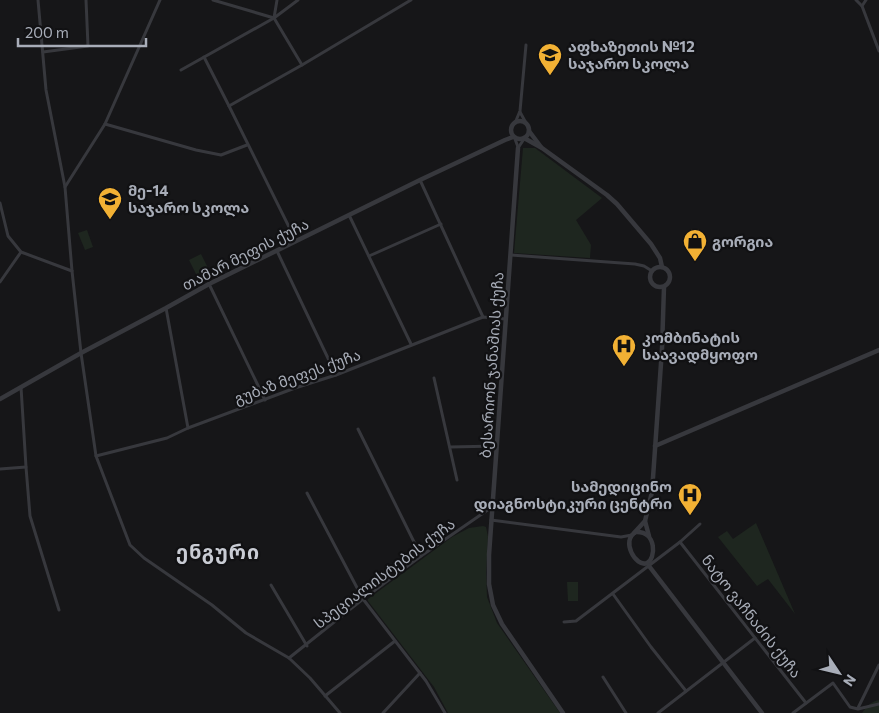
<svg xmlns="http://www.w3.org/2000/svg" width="879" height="713" font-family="Commissioner,'Noto Sans Georgian',sans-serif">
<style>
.green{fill:#1e261f}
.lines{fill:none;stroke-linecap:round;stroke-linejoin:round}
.minor{stroke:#37383d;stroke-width:3}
.tertiary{stroke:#37383d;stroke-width:4.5}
.labels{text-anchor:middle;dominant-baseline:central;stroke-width:4.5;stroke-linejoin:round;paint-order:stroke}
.poi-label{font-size:15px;font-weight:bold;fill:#a8adb8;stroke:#111113;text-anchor:start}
.street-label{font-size:15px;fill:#a8adb8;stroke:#111113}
.district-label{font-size:20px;font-weight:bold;letter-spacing:1px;fill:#c9ccd4;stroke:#111113}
</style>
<rect width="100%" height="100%" fill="#161618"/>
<!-- green -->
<g class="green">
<path d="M523,148H535L602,198L576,220L591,245L590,258L514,253Z"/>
<path d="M87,230L93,247L85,250L78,233Z"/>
<path d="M201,254L209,270L197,276L189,260Z"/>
<path d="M756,523L795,614L768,579L757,586L718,537L727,531L733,539Z"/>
<path d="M483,526L486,527L488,537L486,572L487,597L497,623L560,713H448L434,687L368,601V599L452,537L469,528Z"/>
<path d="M567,582H578V601H568Z"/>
<path d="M879,700V713H862C867,706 870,702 879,700Z"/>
</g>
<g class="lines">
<!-- minor -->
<g class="minor">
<path d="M38,0L46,90L65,187"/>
<path d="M160,0L105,124L65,187L72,271L81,353L96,456L130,545L144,558L212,605L246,633L289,658L310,678L340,713"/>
<path d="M213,0L274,18"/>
<path d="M856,0L862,6"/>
<path d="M866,0L862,6L879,51"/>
<path d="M274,18L302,65"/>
<path d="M274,18L277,0"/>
<path d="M43,52L88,46L86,0"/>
<path d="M204,57L229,106"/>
<path d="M181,70L274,18L298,0"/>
<path d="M520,112L526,123"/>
<path d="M515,123L520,111L526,45"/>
<path d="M105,124L196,150L221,155L247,145"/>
<path d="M515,139L518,147"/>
<path d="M518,148L524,139"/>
<path d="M420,180L483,317"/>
<path d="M0,203L8,236L21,252L72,271"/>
<path d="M349,215L411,344"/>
<path d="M296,241L229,106L302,65L411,0"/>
<path d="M277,251L336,375"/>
<path d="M511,255L635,264L644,266L652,271"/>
<path d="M369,256L441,224"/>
<path d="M0,282L21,252"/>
<path d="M209,284L265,400"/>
<path d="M166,308L188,428"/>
<path d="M434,378L457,480"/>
<path d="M21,387L26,467L30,516L59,610"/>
<path d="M358,429L421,556"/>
<path d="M450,447L497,446"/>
<path d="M96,456L167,438L188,428L295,388L336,375L483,317L506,319"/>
<path d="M0,469L26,467"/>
<path d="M307,493L363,599L426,681L445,713"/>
<path d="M491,520L621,537L632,535"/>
<path d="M680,542L806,703"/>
<path d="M271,585L307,646"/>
<path d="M613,594L651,647L686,691"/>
<path d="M564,622L576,621L680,542L700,524"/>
<path d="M289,658L363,599L421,556L492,507"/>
<path d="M603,677L626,713"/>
<path d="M325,696L395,641"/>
<path d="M858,708L879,665"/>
<path d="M383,713L420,673"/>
<path d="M658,713L755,638"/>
<path d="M793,713L833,683L850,707L858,709L879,704"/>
</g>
<!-- tertiary -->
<g class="tertiary">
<circle cx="520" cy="130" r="9"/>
<path d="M529,131L541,147"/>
<path d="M524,138L542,148L607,195L617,204L651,244L660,258L662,267"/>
<path d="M518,148L489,555V584L493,605L502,624L563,713"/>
<circle cx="660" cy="277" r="10"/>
<path d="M0,399L81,353L166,308L209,284L420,180L505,140L513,137"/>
<path d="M655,446L879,350"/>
<path d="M636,532C657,531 656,559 647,563C636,568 620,540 636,532Z"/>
<path d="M634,533L645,521"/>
<path d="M649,536L645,521L652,492L662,349L664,287"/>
<path d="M649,566L762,713"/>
</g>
</g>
<!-- icons -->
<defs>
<g id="school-pin" transform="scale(1.25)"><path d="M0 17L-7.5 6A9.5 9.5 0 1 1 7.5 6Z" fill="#f2b134" stroke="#111113"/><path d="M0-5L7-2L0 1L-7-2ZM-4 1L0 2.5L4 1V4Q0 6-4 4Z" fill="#111"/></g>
<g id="shop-pin" transform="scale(1.25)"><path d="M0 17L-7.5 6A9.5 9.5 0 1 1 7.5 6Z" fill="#f2b134" stroke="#111113"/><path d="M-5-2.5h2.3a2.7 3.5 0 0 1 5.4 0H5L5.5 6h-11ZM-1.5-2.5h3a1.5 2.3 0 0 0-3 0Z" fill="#111"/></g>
<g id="hospital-pin" transform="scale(1.25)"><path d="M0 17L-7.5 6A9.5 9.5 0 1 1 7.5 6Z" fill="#f2b134" stroke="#111113"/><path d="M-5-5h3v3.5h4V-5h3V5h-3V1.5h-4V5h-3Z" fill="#111"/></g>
</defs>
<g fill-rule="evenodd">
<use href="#school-pin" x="550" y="55"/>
<use href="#school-pin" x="110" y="199"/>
<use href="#shop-pin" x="695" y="241"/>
<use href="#hospital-pin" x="624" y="346"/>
<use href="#hospital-pin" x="690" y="495"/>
</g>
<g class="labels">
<!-- poi labels -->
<g class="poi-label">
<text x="568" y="46">აფხაზეთის №12<tspan x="568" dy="17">საჯარო სკოლა</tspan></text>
<text x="128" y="190">მე-14<tspan x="128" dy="17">საჯარო სკოლა</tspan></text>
<text x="712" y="241">გორგია</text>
<text x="642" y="337">კომბინატის<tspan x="642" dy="17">საავადმყოფო</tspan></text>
<text x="672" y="486" text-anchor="end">სამედიცინო<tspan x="672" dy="17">დიაგნოსტიკური ცენტრი</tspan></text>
</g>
<!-- street labels -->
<g class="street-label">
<text transform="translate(245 254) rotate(-27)">თამარ მეფის ქუჩა</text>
<text transform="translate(491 365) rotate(-86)">ბესარიონ ჯანაშიას ქუჩა</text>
<text transform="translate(297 376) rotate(-20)">გუბაზ მეფეს ქუჩა</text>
<text transform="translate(384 573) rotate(-37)">სპეციალისტების ქუჩა</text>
<text transform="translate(752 616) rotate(52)">ნატო ვაჩნაძის ქუჩა</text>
</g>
<!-- district labels -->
<g class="district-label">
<text x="218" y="551">ენგური</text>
</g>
</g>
<!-- north arrow -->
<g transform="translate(839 673) rotate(125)" stroke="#111113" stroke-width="4" paint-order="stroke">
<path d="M0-4L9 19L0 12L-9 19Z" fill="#a8adb8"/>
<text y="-8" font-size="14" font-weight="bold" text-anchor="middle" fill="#a8adb8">N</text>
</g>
<!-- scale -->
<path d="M18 38v8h128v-8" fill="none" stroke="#a8adb8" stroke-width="2.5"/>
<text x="25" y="38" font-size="15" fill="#a8adb8" stroke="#111113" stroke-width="4" paint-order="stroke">200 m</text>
</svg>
